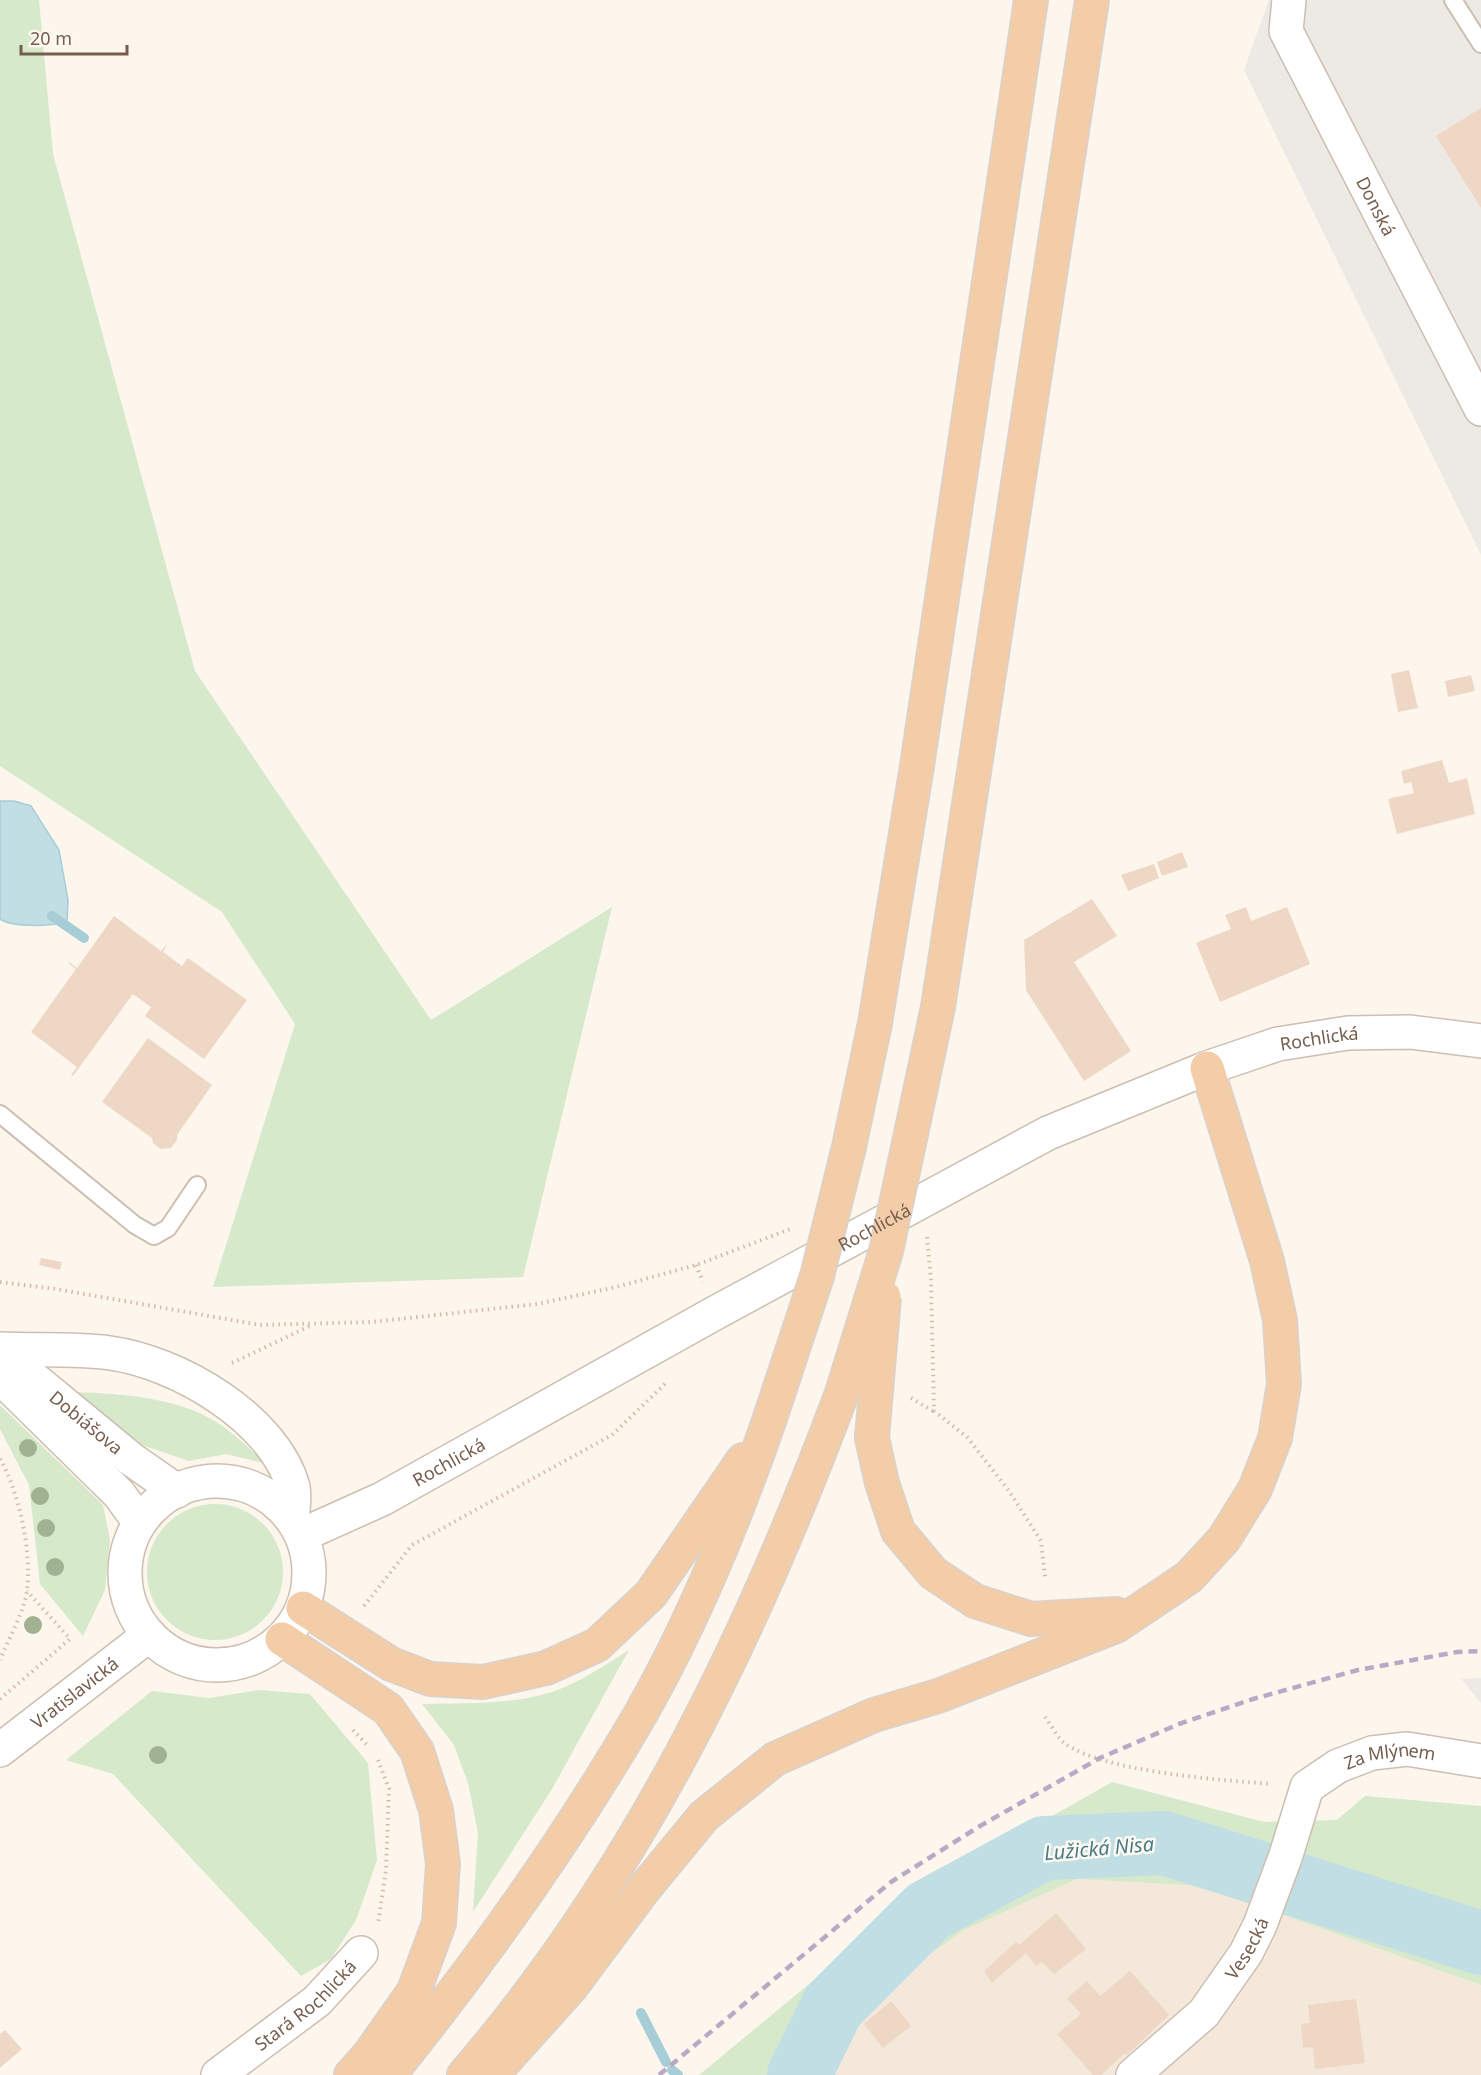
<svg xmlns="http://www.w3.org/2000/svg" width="1481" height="2075" font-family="'Noto Sans',sans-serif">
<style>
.residential{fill:#f3e8da}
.industrial{fill:#ede9e4}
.green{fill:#d6e9ca}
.water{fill:#c1dee5;stroke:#a7cdd6;stroke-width:1.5}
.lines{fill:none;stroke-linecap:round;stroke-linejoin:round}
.stream{stroke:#a7cdd6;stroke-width:10}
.river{stroke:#c1dee5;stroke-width:64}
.building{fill:#efd7c5}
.service-casing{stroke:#cdbeb1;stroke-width:20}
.minor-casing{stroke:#cdbeb1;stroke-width:36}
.tertiary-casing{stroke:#cdbeb1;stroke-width:36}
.trunk-casing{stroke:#d9d2ce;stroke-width:36}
.path{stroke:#d5baa7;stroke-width:4;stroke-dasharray:1.5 4.5;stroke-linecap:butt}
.service{stroke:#fff;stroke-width:16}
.minor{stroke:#fff;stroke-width:33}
.tertiary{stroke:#fff;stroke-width:33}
.trunk{stroke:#f3cca8;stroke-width:33}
.rail{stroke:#b9a9c6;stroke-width:4.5;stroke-dasharray:9 6;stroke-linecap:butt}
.trunk-bridge-casing{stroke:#d9d2ce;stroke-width:36;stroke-linecap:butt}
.trunk-bridge{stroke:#f3cca8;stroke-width:33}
.tree{fill:#a0b292}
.labels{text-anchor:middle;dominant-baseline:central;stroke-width:5;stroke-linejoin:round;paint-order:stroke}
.street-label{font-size:18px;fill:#765e4f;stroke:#fefaf2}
.water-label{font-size:20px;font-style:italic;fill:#4a7b87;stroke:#fefaf2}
</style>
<rect width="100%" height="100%" fill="#fcf6ec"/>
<!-- residential -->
<path class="residential" d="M1077,1879L1202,1886L1481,1985V2075H827L858,2006L964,1930Z"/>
<!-- industrial -->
<g class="industrial">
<path d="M1269,0H1481V555L1244,70Z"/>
<path d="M1481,1678V1703L1461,1679Z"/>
</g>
<!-- green -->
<g class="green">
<path d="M0,0H39L53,154L195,671L431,1020L612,907L523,1277L213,1287L295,1024L222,912L0,766Z"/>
<path d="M74,1392C123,1394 184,1397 225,1428C240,1439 253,1452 267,1464L226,1454L189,1461L142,1445Z"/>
<path d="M0,1405L103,1505L110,1540L105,1590L83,1636L40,1584L29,1485L0,1429Z"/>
<circle cx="215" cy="1572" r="68"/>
<path d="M629,1650L552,1789L473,1912L478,1833L468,1783L454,1745L422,1704C464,1703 511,1705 552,1692C579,1683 605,1665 629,1650Z"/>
<path d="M259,1690L310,1694L368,1763L377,1860L356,1920L331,1959L301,1976L113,1774L66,1760L152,1691L209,1698Z"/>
<path d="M1112,1782L1264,1822L1337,1820L1365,1796L1481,1806V1985L1202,1886L1077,1879L964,1930L858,2006L827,2075H699L906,1904L994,1849Z"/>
</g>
<!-- water -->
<path class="water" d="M0,801H14L31,806L59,850L68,900L67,922C51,926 14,928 0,919Z"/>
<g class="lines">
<!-- stream -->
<g class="stream">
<path d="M52,916L84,938"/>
<path d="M641,2013L666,2062"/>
<path d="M672,2070L678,2075"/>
</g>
<!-- river -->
<path class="river" d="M799,2075L833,2006L928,1911L1044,1848L1164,1843L1481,1943"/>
</g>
<!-- building -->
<g class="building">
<path d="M1481,108V208L1436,136Z"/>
<path d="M1409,670L1418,708L1398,712L1391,674Z"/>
<path d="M1471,675L1475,691L1448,697L1445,681Z"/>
<path d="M1442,760L1449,783L1467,778L1475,814L1397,834L1388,799L1414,793L1411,782L1404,784L1401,771Z"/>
<path d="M1182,852L1188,867L1162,876L1157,862Z"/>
<path d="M1154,864L1159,878L1128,891L1121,875Z"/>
<path d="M1092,899L1117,936L1074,962L1131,1051L1084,1081L1026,990L1024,940Z"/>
<path d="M1246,907L1251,921L1287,907L1310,964L1220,1002L1196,943L1231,929L1225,915Z"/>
<path d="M114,916L161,951L168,943L163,952L182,966L188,958L247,1000L204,1059L145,1016L151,1007L133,994L73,1076L71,1075L77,1067L31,1032L76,969L68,963L69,962L77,968Z"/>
<path d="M148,1038L212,1085L177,1135V1140L171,1148L161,1149L153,1143L152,1138L102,1102Z"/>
<path d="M41,1258L62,1262L60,1270L39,1265Z"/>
<path d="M1056,1913L1086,1949L1054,1974L1042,1962L1036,1966L1026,1953L992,1983L984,1971L1016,1942L1019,1945Z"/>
<path d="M1130,1971L1169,2015L1127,2055L1125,2053L1101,2075H1093L1057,2034L1081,2014L1067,1998L1087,1981L1100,1996Z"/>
<path d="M1356,1999L1365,2063L1315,2069L1313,2047L1303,2048L1301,2024L1310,2023L1308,2005Z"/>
<path d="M891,2001L911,2026L883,2048L864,2024Z"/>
<path d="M5,2030L22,2049L0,2068V2034Z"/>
</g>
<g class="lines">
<!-- service casing -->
<g class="service-casing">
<g id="service">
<path d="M1453,0L1481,44"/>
<path d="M0,1114L135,1225L154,1236L168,1228L197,1185"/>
</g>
</g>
<!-- minor casing -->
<g class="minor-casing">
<g id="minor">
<path id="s1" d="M1289,0L1286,31L1481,409"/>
<path d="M0,1349C37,1351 73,1348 110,1353C177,1362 274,1418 293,1487C295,1497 293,1510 292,1519"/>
<path id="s2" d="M218,2075L317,2001L361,1953"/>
<path id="s3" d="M1133,2075L1204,2013L1246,1953L1260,1925L1286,1855L1307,1787L1338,1766L1372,1753L1407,1749L1481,1761"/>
</g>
</g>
<!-- tertiary casing -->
<g class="tertiary-casing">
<g id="tertiary">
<path id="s4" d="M0,1351L131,1459L177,1491"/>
<path d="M0,1377L119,1494L138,1520"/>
<circle cx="217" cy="1573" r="92"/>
<path id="s5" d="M302,1535L382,1499L715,1313L1048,1133L1207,1068L1278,1044L1348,1033L1410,1032L1481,1041"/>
<path id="s6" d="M0,1750L149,1635"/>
</g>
</g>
<!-- trunk casing -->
<g class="trunk-casing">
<g id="trunk">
<path d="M938,1007L1092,0"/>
<path d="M875,1023L917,766L1031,0"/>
<path d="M872,1438L882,1483L898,1531L933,1573L975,1601L1031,1619L1116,1614"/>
<path d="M303,1608L391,1664L430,1679L483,1682L546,1668L597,1645L651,1594L743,1460"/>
<path d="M282,1639L388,1709L417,1751L436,1810L443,1864L439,1923L414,1991L369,2055L351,2075"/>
<path d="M389,2075C481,1961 566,1842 640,1715C693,1622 734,1522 769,1421"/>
<path d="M464,2075C636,1876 751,1637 842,1393"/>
<path d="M492,2075L571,1987L644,1889L704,1816L775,1759L874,1715L938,1696L1116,1626L1189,1577L1224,1539L1255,1489L1275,1438L1284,1384L1280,1320L1267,1261L1207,1068"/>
</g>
</g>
<!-- path -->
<g class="path">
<path d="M927,1237L931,1280L934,1411L967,1437L1009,1491L1041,1541L1045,1577"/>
<path d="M696,1265L703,1282"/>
<path d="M0,1282L56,1289L260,1325L372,1322L537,1304L616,1287L696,1265L793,1228"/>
<path d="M232,1363L310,1326"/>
<path d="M911,1398L933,1411"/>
<path d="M0,1459C19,1491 32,1553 27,1590C25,1610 8,1640 0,1660"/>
<path d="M364,1606L412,1545L612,1435L667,1382"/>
<path d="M0,1699L70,1639L27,1591"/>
<path d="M1045,1717C1051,1725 1057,1737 1064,1743C1104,1772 1221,1780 1272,1784"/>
<path d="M353,1730L369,1747"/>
<path d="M378,1760L389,1789L386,1870L378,1924"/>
</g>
<!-- service -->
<use href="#service" class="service"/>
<!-- minor -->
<use href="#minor" class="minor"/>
<!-- tertiary -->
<use href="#tertiary" class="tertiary"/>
<!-- trunk -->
<use href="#trunk" class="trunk"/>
<!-- rail -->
<path class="rail" d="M659,2075L891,1882L980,1826L1100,1758L1179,1724L1253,1699L1358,1670L1457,1652L1481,1651"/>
<!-- trunk-bridge casing -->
<g class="trunk-bridge-casing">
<g id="trunk-bridge">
<path d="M842,1393L886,1251L938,1007"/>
<path d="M769,1421L817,1276L849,1147L875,1023"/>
<path d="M872,1438L884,1297"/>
</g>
</g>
<!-- trunk-bridge -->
<use href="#trunk-bridge" class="trunk-bridge"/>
</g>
<!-- trees -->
<g class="tree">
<circle cx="28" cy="1448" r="9"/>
<circle cx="40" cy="1496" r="9"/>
<circle cx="46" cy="1528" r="9"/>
<circle cx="55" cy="1567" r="9"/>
<circle cx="33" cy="1625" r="9"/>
<circle cx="158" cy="1755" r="9"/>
</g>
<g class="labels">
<!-- street labels -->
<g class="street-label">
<text stroke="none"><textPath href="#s1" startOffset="228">Donská</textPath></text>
<text stroke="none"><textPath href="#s5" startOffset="1136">Rochlická</textPath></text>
<text stroke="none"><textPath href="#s5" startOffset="650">Rochlická</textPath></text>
<text stroke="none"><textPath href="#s4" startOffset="112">Dobiášova</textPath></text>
<text stroke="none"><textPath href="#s5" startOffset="164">Rochlická</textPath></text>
<text stroke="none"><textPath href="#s6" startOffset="94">Vratislavická</textPath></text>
<text stroke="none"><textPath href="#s3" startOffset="436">Za Mlýnem</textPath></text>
<text stroke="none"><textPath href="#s3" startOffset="172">Vesecká</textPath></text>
<text stroke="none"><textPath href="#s2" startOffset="112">Stará Rochlická</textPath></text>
</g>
<!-- water labels -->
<g class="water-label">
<text transform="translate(1099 1848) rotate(-5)">Lužická Nisa</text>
</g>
</g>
<!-- scale -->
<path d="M21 45v9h106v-9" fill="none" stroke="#765e4f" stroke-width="3"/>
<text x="30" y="45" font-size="18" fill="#765e4f" stroke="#fefaf2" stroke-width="4.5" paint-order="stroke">20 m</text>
</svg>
